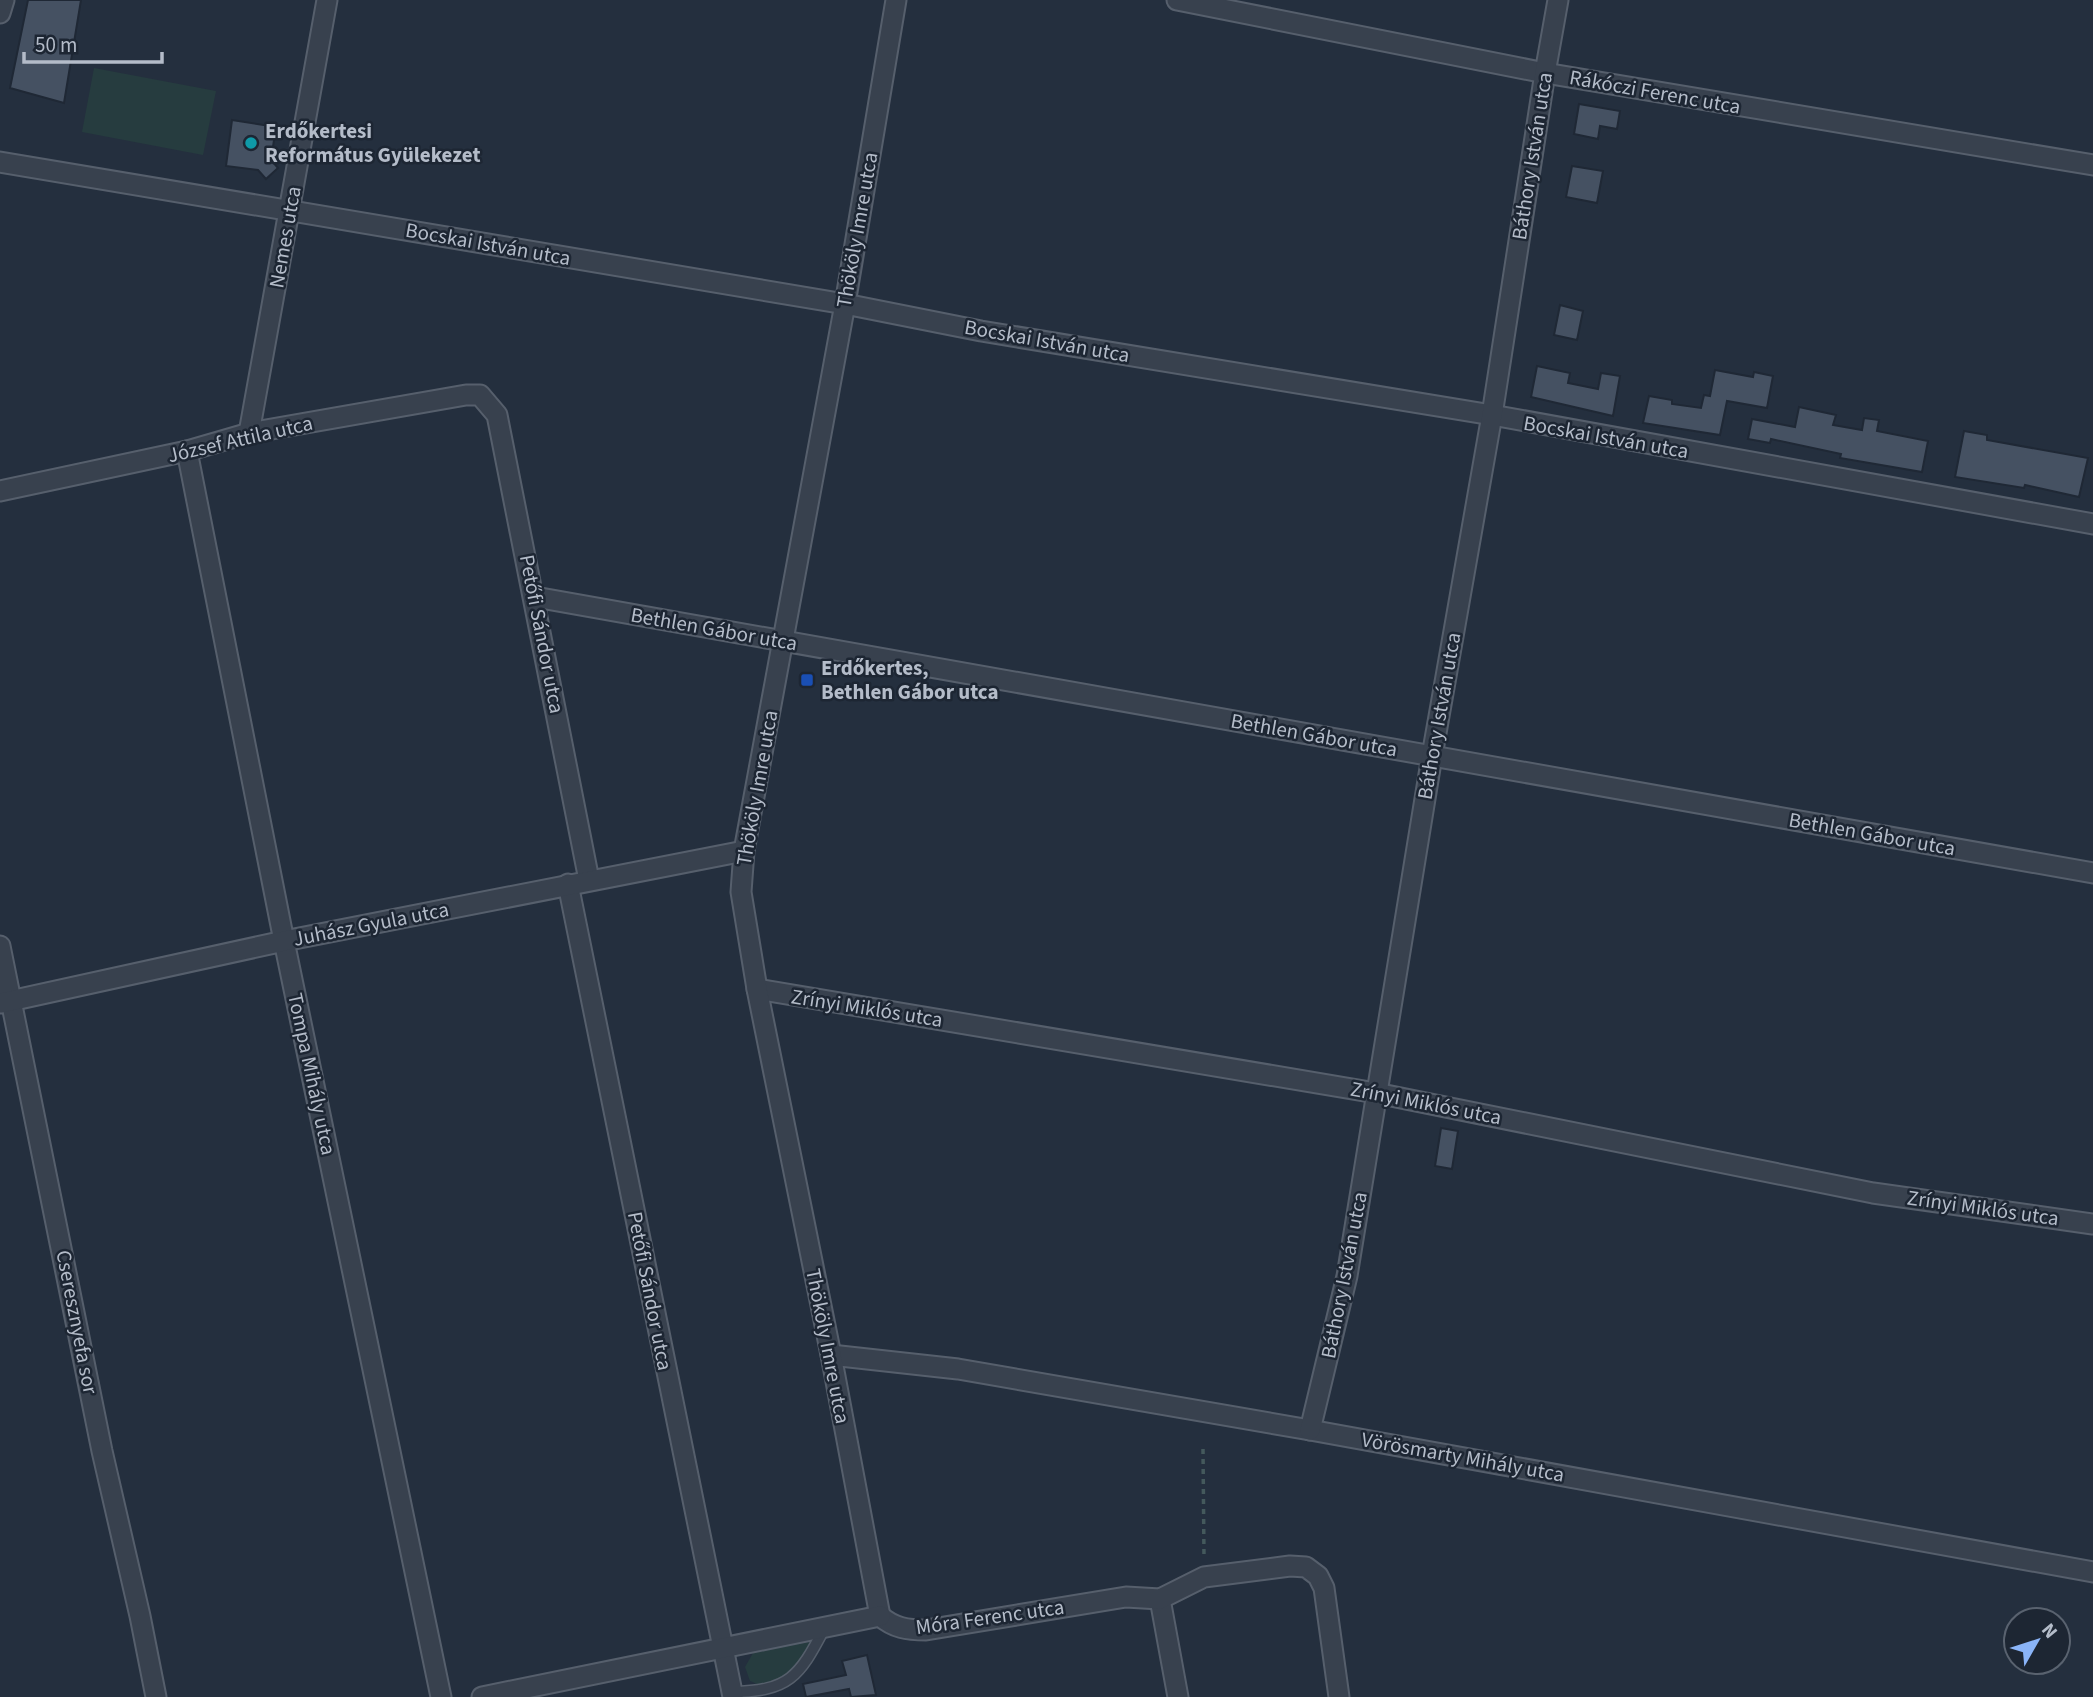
<svg xmlns="http://www.w3.org/2000/svg" width="2093" height="1697" font-family="'Source Sans 3',sans-serif">
<style>
.green{fill:#263c3f}
.building{fill:#455162;stroke:#1f2835;stroke-width:2}
.lines{fill:none;stroke-linecap:round;stroke-linejoin:round}
.lane-casing{stroke:#565f6c;stroke-width:13}
.street-casing{stroke:#565f6c;stroke-width:23}
.path{stroke:#44595c;stroke-width:3.5;stroke-dasharray:5 5;stroke-linecap:butt}
.lane{stroke:#38414e;stroke-width:10}
.street{stroke:#38414e;stroke-width:19}
.culture-dot{fill:#0f9aa8;stroke:#1d2633;stroke-width:2.5}
.transit-dot{fill:#1a4fb4;stroke:#1d2633;stroke-width:2.5}
.labels{text-anchor:middle;dominant-baseline:central;stroke-width:5;stroke-linejoin:round;paint-order:stroke}
.street-label{font-size:21px;fill:#b4bcc9;stroke:#1d2633}
.poi-label{font-size:21px;font-weight:bold;fill:#b4bcc9;stroke:#1d2633;text-anchor:start}
</style>
<rect width="100%" height="100%" fill="#242f3e"/>
<!-- green -->
<g class="green">
<path d="M94,68L216,91L203,155L82,132Z"/>
<path d="M810,1642C808,1658 778,1687 761,1685C757,1685 754,1682 750,1681L745,1667L753,1653Z"/>
</g>
<!-- building -->
<g class="building">
<path d="M28,0H81L64,103L10,88Z"/>
<path d="M1579,104L1620,111L1617,129L1600,126L1598,139L1574,134Z"/>
<path d="M232,120L276,127L271,160L278,168L266,179L258,170L226,166Z"/>
<path d="M1572,166L1603,171L1597,203L1566,197Z"/>
<path d="M1560,305L1583,311L1577,340L1554,335Z"/>
<path d="M1537,366L1570,373L1568,383L1598,389L1601,373L1620,376L1613,416L1531,397Z"/>
<path d="M1715,370L1753,377L1754,372L1773,376L1767,408L1727,401L1720,435L1643,423L1649,396L1672,400V404L1701,408L1704,395L1710,396Z"/>
<path d="M1799,407L1836,415L1833,425L1862,430L1864,418L1879,420L1877,431L1928,441L1922,472L1840,458L1841,454L1771,439L1770,443L1748,439L1752,419L1795,427Z"/>
<path d="M1964,431L1987,435V440L2088,458L2079,497L2025,485L2024,488L1955,477Z"/>
<path d="M1441,1128L1458,1131L1452,1169L1435,1166Z"/>
<path d="M867,1655L876,1695L851,1697L849,1689L806,1697L803,1684L846,1675L842,1661Z"/>
</g>
<g class="lines">
<!-- lane casing -->
<g class="lane-casing">
<path id="lane" d="M732,1692C789,1691 799,1677 824,1629"/>
</g>
<!-- street casing -->
<g class="street-casing">
<g id="street">
<path d="M1177,0L1545,73L2093,165"/>
<path d="M0,13L4,0"/>
<path d="M0,162L845,304L981,331L1492,415L2093,524"/>
<path d="M249,433L327,0"/>
<path d="M187,451L284,941L441,1697"/>
<path d="M0,491L187,451L249,433L466,395H480L497,415L589,880"/>
<path d="M535,597L2093,873"/>
<path d="M568,884L733,1697"/>
<path d="M0,946L102,1451L140,1616L156,1697"/>
<path d="M757,989L1376,1093L1873,1193L2093,1224"/>
<path d="M1,1003L284,941L744,851"/>
<path d="M831,1355L958,1369L1310,1430L2093,1572"/>
<path d="M1310,1430L1347,1276L1432,756L1492,415L1545,73L1558,0"/>
<path d="M1160,1599L1178,1697"/>
<path d="M880,1616L831,1355L757,989L741,892L744,851L845,304L896,0"/>
<path d="M880,1616C894,1628 907,1630 926,1630L1126,1597L1160,1599L1204,1577L1290,1566L1306,1567L1318,1576L1324,1588L1339,1697"/>
<path d="M482,1697L880,1616"/>
</g>
</g>
<!-- path -->
<path class="path" d="M1203,1449L1204,1558"/>
<!-- lane -->
<use href="#lane" class="lane"/>
<!-- street -->
<use href="#street" class="street"/>
</g>
<!-- markers -->
<circle class="culture-dot" cx="251" cy="143" r="7"/>
<rect class="transit-dot" x="800" y="673" width="14" height="14" rx="3.5"/>
<g class="labels">
<!-- street labels -->
<g class="street-label">
<text transform="translate(1655 92) rotate(10)">Rákóczi Ferenc utca</text>
<text transform="translate(1532 156) rotate(-81)">Báthory István utca</text>
<text transform="translate(857 230) rotate(-80)">Thököly Imre utca</text>
<text transform="translate(285 237) rotate(-80)">Nemes utca</text>
<text transform="translate(488 244) rotate(10)">Bocskai István utca</text>
<text transform="translate(1047 341) rotate(10)">Bocskai István utca</text>
<text transform="translate(1606 437) rotate(10)">Bocskai István utca</text>
<text transform="translate(240 439) rotate(-13)">József Attila utca</text>
<text transform="translate(714 629) rotate(10)">Bethlen Gábor utca</text>
<text transform="translate(542 634) rotate(79)">Petőfi Sándor utca</text>
<text transform="translate(1439 716) rotate(-80)">Báthory István utca</text>
<text transform="translate(1314 735) rotate(10)">Bethlen Gábor utca</text>
<text transform="translate(757 788) rotate(-80)">Thököly Imre utca</text>
<text transform="translate(1872 834) rotate(10)">Bethlen Gábor utca</text>
<text transform="translate(371 924) rotate(-11)">Juhász Gyula utca</text>
<text transform="translate(867 1008) rotate(9)">Zrínyi Miklós utca</text>
<text transform="translate(312 1074) rotate(78)">Tompa Mihály utca</text>
<text transform="translate(1426 1103) rotate(11)">Zrínyi Miklós utca</text>
<text transform="translate(1983 1208) rotate(8)">Zrínyi Miklós utca</text>
<text transform="translate(1344 1275) rotate(-79)">Báthory István utca</text>
<text transform="translate(650 1291) rotate(79)">Petőfi Sándor utca</text>
<text transform="translate(77 1322) rotate(79)">Cseresznyefa sor</text>
<text transform="translate(828 1346) rotate(79)">Thököly Imre utca</text>
<text transform="translate(1463 1457) rotate(10)">Vörösmarty Mihály utca</text>
<text transform="translate(990 1617) rotate(-8)">Móra Ferenc utca</text>
</g>
<!-- poi labels -->
<g class="poi-label">
<text x="265" y="131">Erdőkertesi<tspan x="265" dy="24">Református Gyülekezet</tspan></text>
<text x="821" y="668">Erdőkertes,<tspan x="821" dy="24">Bethlen Gábor utca</tspan></text>
</g>
</g>
<!-- north arrow -->
<g transform="translate(2037 1641) rotate(51)"><circle r="33" fill="#1d2633" stroke="#59626f" stroke-width="2"/>
<path d="M0-5L12 26L0 18L-12 26Z" fill="#8ab4f8"/>
<text y="-10" font-size="19" font-weight="bold" text-anchor="middle" fill="#b4bcc9">N</text>
</g>
<!-- scale -->
<path d="M24 52v10h138v-10" fill="none" stroke="#b4bcc9" stroke-width="3.5"/>
<text x="35" y="52" font-size="21" fill="#b4bcc9" stroke="#1d2633" stroke-width="5" paint-order="stroke">50 m</text>
</svg>
